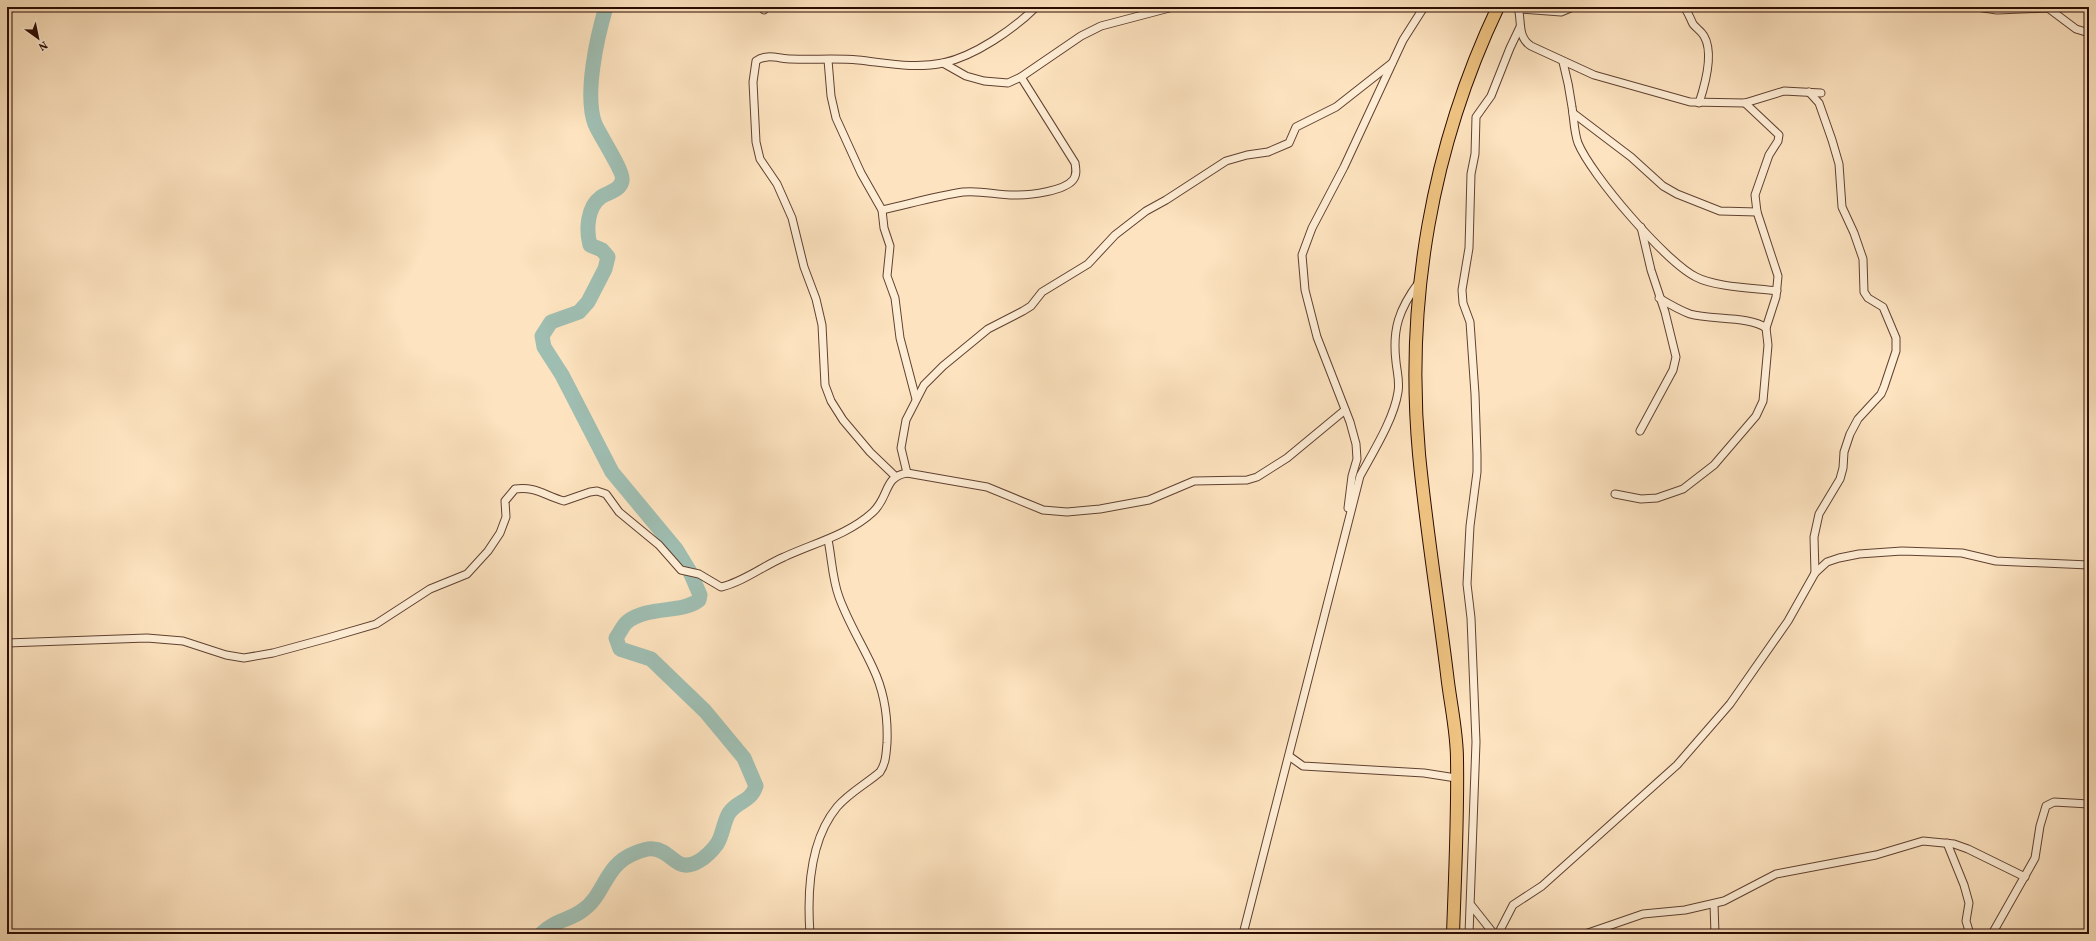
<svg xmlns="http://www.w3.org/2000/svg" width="2096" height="941" font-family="Vollkorn,serif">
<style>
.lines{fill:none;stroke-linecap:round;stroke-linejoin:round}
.river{stroke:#9fbeb2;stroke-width:15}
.minor-casing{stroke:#604130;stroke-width:9}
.trunk-casing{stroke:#2b0b01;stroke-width:14}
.minor{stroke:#feedd5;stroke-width:7}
.trunk{stroke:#eec280;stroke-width:12}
</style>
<rect width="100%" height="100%" fill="#fde3bf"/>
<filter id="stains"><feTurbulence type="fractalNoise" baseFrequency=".005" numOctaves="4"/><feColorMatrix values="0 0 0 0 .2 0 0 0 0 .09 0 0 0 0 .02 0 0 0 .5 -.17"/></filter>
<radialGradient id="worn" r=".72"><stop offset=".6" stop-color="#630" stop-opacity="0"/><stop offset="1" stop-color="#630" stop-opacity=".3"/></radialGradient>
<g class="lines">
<!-- river -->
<path class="river" d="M541,934C556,919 569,921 583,910C605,895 604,865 635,853C640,851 648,848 653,849C663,849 669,857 677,862C691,872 709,855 717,844C723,835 723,823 729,813C738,800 750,803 756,786L744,758L705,711L651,659L620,649L616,638C620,633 623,625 627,622C649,605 681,614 699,600L700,595L690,572L676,549L612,472L562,375L544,347L542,336L551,322L579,312L588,302L605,269L608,257L602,250L590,245C586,230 587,207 601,197C608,192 620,191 622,181C625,173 600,136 595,124C584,95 597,37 606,7"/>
<!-- minor casing -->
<g class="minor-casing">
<g id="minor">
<path d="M763,7L764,10"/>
<path d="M1518,7C1522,21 1517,37 1531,46L1594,75L1690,102L1745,103L1784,91L1821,93"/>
<path d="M1684,7C1688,12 1690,18 1693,24C1696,28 1701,31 1704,36C1714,53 1705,85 1699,103"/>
<path d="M1977,7L1997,10L2048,8L2076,29L2089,33"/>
<path d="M1519,9L1561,12L1573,7"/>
<path d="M828,60L831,96L836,118L861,173L882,210L884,228L890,246L887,276L895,298L900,338L916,399"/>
<path d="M1563,62C1567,77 1570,92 1572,107C1574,119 1574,132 1578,143C1591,175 1666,262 1696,277C1715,287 1754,288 1777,291"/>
<path d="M943,63L966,76L984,81L1008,83L1021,77L1081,36L1101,26L1173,7"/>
<path d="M1809,92L1819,103L1832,140L1839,164L1842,207L1854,233L1863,259L1864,292L1868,298L1883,307L1896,338V351L1884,387L1881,394L1858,419L1850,434L1844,452L1843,468L1840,479L1819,514L1814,537L1815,573"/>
<path d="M1745,103L1779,135L1778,141L1769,155L1755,195L1757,212L1778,276L1776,297L1766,328"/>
<path d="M1573,113L1631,157L1663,186L1677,194L1720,211L1757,212"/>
<path d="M882,210C909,204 936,196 963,192C983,190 999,196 1018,195C1031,195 1064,191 1073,180C1077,175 1076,169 1075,163L1021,77"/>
<path d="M1640,431L1673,370L1676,357L1665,312L1651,270L1641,227"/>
<path d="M907,473L901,448L906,420L924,385L943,366L988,329L1023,311L1031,306L1042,292L1088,264L1115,235L1146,211L1166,200L1226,161L1247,155L1268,152L1289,143L1296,127L1336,107L1392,63"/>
<path d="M895,476L870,452L843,420L831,401L825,385L822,325L816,299L804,267L792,218L777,184L760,159L756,142L753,82L756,61C766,53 780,59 791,59C813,60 836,58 858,60C887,63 915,69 943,63C975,56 1014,29 1036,7"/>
<path d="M1615,494L1641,499L1657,498L1683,489L1714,465L1756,416L1763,401L1768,345L1766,328C1750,316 1710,320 1690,314C1679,310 1669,304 1659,298"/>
<path d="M1348,508L1352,476L1357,459L1356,444L1350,422L1317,337L1305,290L1302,255L1312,228L1344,167L1403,40L1424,7"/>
<path d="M7,643L147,638L183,641L226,655L244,658L273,653L328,638L376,624L430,589L467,574L488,551L500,533L506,517L505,501L515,489C536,486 545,496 564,501L590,492L597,491L606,494L619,512L659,545L681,570L699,574L721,587C743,582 763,566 784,557C814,543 848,535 873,512C890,496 883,477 907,473L987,487L1043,510L1067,512L1100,509L1149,500L1194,481L1247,480L1257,477L1287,458L1345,410"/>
<path d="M1289,756L1303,766L1424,773L1456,778"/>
<path d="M1947,843L1964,885L1969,903L1966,921L1970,934"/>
<path d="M1714,904L1715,934"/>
<path d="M1471,905L1494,934"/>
<path d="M810,934C807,892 809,841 837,807C849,793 866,784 880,772C886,763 886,754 887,743C888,719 884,691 873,668C862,644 848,622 839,597C832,578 832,559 828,540"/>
<path d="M1243,934L1360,476C1373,452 1394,419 1398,392C1400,382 1397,372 1396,362C1392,329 1399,309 1419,282"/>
<path d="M1469,934L1476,742L1471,618L1467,584L1470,526L1477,472V455L1475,394L1470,322L1463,303L1462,290L1469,248L1471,174L1475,154L1476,117L1491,96L1510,48L1520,27"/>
<path d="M1498,934L1513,905L1542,886L1677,765L1730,704L1788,621L1815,573L1827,562L1839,558L1859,554L1902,551L1962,553L1996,561L2089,565"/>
<path d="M1585,934L1643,914L1685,910L1724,901L1776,874L1876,855L1923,841L1954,844L1968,849L2025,877"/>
<path d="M1992,934L2035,858L2040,826L2046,806L2054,802L2089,804"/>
</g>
</g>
<!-- trunk casing -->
<g class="trunk-casing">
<path id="trunk" d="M1453,934C1455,876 1458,817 1457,759C1457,731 1450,702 1447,674C1438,601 1426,527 1419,454C1405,300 1432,146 1498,7"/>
</g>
<!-- minor -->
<use href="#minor" class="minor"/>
<!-- trunk -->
<use href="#trunk" class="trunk"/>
</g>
<!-- margin -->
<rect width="2096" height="941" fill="none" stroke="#fde3bf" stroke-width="24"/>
<rect x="8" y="8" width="2080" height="925" fill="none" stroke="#2b0b01" stroke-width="2"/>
<rect x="12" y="12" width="2072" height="917" fill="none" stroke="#2b0b01"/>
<!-- north arrow -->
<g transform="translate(38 38) rotate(147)" stroke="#feedd5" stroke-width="3" paint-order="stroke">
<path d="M0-3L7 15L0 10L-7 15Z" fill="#2b0b01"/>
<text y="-6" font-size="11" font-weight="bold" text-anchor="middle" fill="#2b0b01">N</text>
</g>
<rect width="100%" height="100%" filter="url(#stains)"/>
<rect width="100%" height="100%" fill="url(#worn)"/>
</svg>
